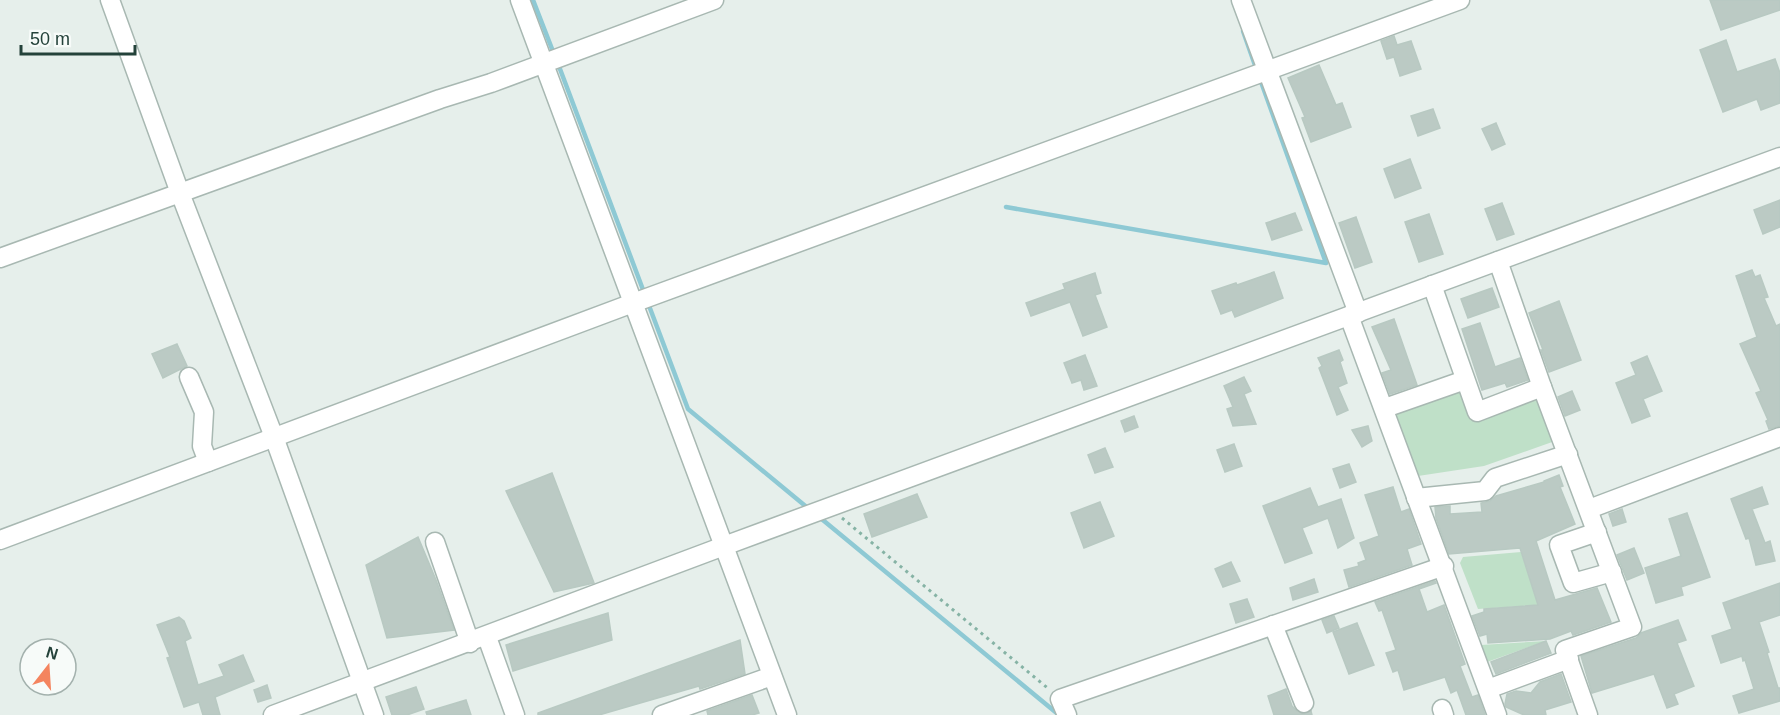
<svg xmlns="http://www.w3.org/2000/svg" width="1780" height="715" font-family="Arial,sans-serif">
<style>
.green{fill:#bfe0c8}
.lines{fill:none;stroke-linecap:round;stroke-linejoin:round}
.stream{stroke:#8ec9d4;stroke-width:4.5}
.building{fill:#bbcac4;stroke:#b8c9c2;stroke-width:1.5}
.minor-casing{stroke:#a8b8b2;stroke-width:21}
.path{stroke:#86b3a5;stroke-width:3;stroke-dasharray:3 4.5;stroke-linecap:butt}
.minor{stroke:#fff;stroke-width:18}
</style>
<rect width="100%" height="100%" fill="#e6efeb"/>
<!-- green -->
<g class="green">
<path d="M1456,389L1463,391L1473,417L1532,397L1541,402L1555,441L1484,466L1418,476L1396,415L1399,409Z"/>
<path d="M1521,552L1538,605L1478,609L1460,563L1463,557Z"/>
<path d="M1546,641L1487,662L1481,645Z"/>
</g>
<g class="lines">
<!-- stream -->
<g class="stream">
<path d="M533,0L554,54"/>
<path d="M1243,31L1257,71"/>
<path d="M557,61L645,295"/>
<path d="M1006,207L1326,263L1260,79"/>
<path d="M648,303L688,409L809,509"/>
<path d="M818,516L1059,715"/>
</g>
</g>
<!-- building -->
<g class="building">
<path d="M1710,0H1780V10L1721,30Z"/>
<path d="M1394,36L1397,45L1411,41L1421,69L1400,76L1394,57L1387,59L1381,41Z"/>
<path d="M1726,40L1737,72L1775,59L1780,73V103L1761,110L1757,99L1723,112L1700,50Z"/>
<path d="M1319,65L1336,105L1342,103L1351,127L1311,142L1302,118L1305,117L1288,78Z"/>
<path d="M1433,109L1440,128L1418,136L1411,116Z"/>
<path d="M1496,123L1505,144L1492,150L1482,129Z"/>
<path d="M1410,159L1421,188L1395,198L1384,169Z"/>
<path d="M1780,200V227L1763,234L1754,210Z"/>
<path d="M1502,203L1514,234L1497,240L1485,209Z"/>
<path d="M1295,213L1302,230L1272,240L1266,223Z"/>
<path d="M1429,214L1443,254L1419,262L1405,222Z"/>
<path d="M1356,217L1372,262L1355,268L1339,223Z"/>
<path d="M1752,270L1755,277L1760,275L1768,297L1764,298L1776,326L1780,324V426L1769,429L1766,421L1768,420L1756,393L1761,391L1740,344L1757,337L1736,276Z"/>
<path d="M1274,272L1283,298L1235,317L1232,310L1221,314L1212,291L1236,283L1237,285Z"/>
<path d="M1095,273L1101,293L1095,295L1107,327L1083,336L1070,302L1031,316L1026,303L1065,289L1063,284Z"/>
<path d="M1492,288L1499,307L1468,318L1461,299Z"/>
<path d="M1559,301L1581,360L1549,372L1541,350H1543L1529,313Z"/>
<path d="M1394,319L1417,385L1390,394L1382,373L1391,370L1372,327Z"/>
<path d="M1480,323L1495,367L1520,358L1528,380L1507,387L1505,383L1482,390L1462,329Z"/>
<path d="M177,344L187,366L163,378L152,354Z"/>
<path d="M1339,350L1343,360L1340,362L1347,383L1338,387L1348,410L1337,415L1319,368L1322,366L1318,358Z"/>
<path d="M1085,355L1097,386L1084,390L1081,380L1072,383L1064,363Z"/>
<path d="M1647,356L1662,391L1643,399L1650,416L1632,423L1616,383L1636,375L1631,363Z"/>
<path d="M1244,377L1251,391L1244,394L1256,424L1233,426L1227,409L1233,407L1224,386Z"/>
<path d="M1572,391L1580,410L1565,416L1558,397Z"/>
<path d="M1134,416L1138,427L1125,432L1121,421Z"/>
<path d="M1368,426L1372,441L1362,447L1352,430Z"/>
<path d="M1234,444L1242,466L1225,472L1217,450Z"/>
<path d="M1105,448L1113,467L1095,473L1088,455Z"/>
<path d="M1349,464L1356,482L1340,488L1333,469Z"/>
<path d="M552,473L594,583L554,592L506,491Z"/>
<path d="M1559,475L1563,486L1560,487L1575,524L1536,541L1555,600L1597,588L1611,622L1573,635L1571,631L1550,639L1488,643L1487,634L1480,636L1472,616L1484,612V609L1538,605L1520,548L1449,554L1436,518L1435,507L1450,506V514L1482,512L1481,503L1490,501L1496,496L1544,482V481Z"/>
<path d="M1393,487L1401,512L1409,509L1421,544L1407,549L1412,565L1349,587L1344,570L1359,566L1358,563L1366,560L1360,543L1379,536L1365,495Z"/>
<path d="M1762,487L1768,504L1752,509L1765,543L1770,541L1775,561L1756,565L1749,538L1746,539L1731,499Z"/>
<path d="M1310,488L1318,507L1341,499L1354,538L1338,548L1328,518L1302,528L1312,553L1285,563L1263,506Z"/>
<path d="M917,494L927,517L872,537L864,514Z"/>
<path d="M1100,502L1114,536L1084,548L1071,513Z"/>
<path d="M1622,509L1626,522L1613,526L1609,514Z"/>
<path d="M1687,513L1710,577L1681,587L1683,595L1656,603L1645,568L1681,556L1669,519Z"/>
<path d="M418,537L436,580L454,630L387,638L366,565Z"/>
<path d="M1634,548L1644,573L1627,580L1617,555Z"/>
<path d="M1231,562L1240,581L1223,587L1215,569Z"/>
<path d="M1314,579L1318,592L1293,600L1290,588Z"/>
<path d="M1435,581L1436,583L1419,589L1427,612L1444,605L1465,664L1460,666L1472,697L1478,695L1485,715H1466L1457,690L1451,693L1445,677L1404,690L1398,670L1393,672L1386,653L1396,650L1382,610L1379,611L1375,602Z"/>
<path d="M1780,583V615L1759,622L1769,652L1767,653L1778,688H1780V701L1739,713L1733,696L1754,689L1745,660L1743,661L1742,656L1721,663L1712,636L1732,629L1723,603Z"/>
<path d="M1247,599L1254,617L1236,623L1230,604Z"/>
<path d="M608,613L612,640L513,671L506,645Z"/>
<path d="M1334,616L1339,628L1327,633L1322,620Z"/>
<path d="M179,617L184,621L191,638L185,641L198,685L224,676L219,665L243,655L254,681L215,697L220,715H203L199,702L184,707L167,658L170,657L157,625Z"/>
<path d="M1678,620L1686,640L1677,643L1694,686L1674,694L1678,704L1667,708L1654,674L1592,693L1581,656L1636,638L1641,633Z"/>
<path d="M1357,623L1374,665L1349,674L1333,632Z"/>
<path d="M740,640L745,674L700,689L699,686L599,715H538V713Z"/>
<path d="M1546,641L1551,653L1496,674L1491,662Z"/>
<path d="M1561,674L1571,702L1545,710L1546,715H1524L1506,707L1505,704L1507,694L1516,691L1531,693L1540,682Z"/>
<path d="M267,685L271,698L258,702L254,690Z"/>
<path d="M416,687L424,709L407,715H392L386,697Z"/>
<path d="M1286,689L1292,706L1297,711L1303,714L1311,711L1312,715H1274L1268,696Z"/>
<path d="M752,695L759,713L752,715H708L707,711Z"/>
<path d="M466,700L471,715H427L426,712Z"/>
</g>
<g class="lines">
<!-- minor casing -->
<g class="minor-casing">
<g id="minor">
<path d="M110,0L180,193L274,437L374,715"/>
<path d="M520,0L787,715"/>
<path d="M1241,0L1358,313"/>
<path d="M0,258L440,99L491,83L714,0"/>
<path d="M1498,261L1542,387"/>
<path d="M1432,285L1477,412L1542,387L1632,627L1565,650L1588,715"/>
<path d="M1349,316L1497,715"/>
<path d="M189,377L204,412L202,446L208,462"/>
<path d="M1385,408L1465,380"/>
<path d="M1416,498L1485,491L1495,478L1568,454"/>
<path d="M1589,509L1780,437"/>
<path d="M1597,532L1559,545L1573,583L1612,572"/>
<path d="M0,540L633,303L1460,0"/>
<path d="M435,542L470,643"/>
<path d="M1273,625L1304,703"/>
<path d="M487,637L515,715"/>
<path d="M1488,689L1569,659"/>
<path d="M1442,709L1444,715"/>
<path d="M273,715L724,546L1780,157"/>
<path d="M662,715L772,676"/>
<path d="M1067,715L1060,699L1444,566"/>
</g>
</g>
<!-- path -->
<path class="path" d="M842,518L1050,690"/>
<!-- minor -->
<use href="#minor" class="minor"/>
</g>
<!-- north arrow -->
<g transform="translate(48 667) rotate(17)"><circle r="28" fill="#f7fbf9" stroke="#a3b1ad" stroke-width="1.5"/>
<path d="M0-4.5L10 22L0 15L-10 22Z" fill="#f4845f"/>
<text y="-9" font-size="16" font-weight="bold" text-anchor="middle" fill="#24423a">N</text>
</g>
<!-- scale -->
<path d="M21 45v9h114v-9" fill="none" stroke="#24423a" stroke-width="3"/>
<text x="30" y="45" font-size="18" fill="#24423a" stroke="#f7fbf9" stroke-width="4.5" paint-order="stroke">50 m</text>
</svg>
